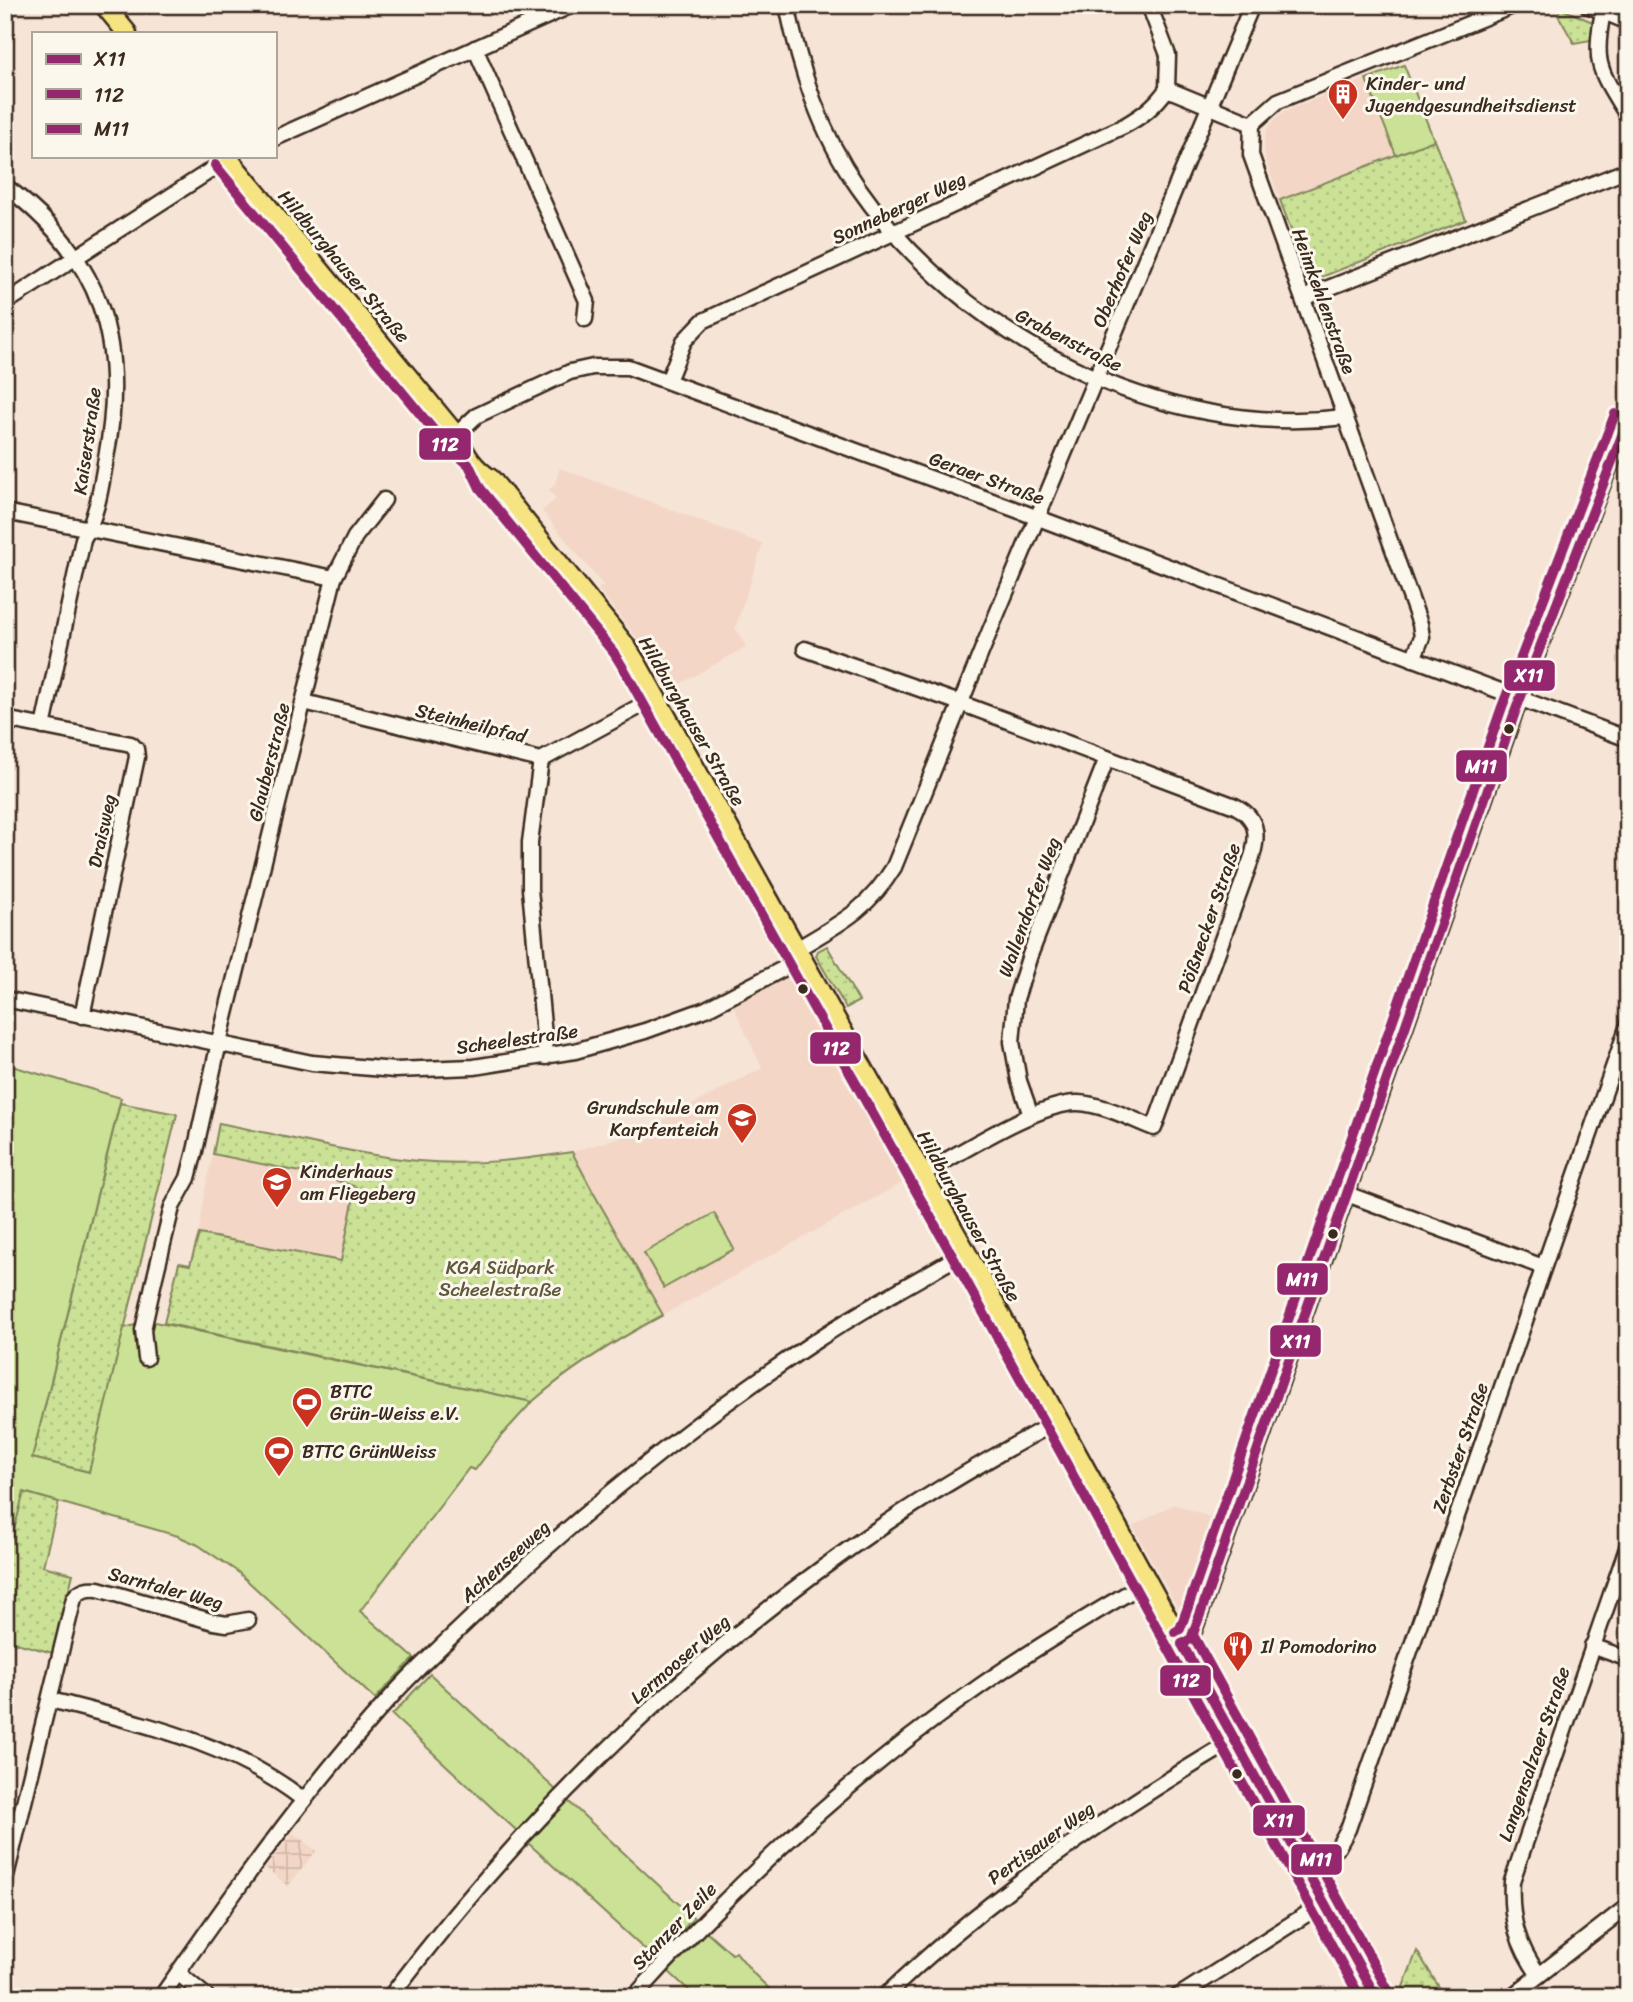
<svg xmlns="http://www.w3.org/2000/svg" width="1633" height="2002" font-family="Sriracha,sans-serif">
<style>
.built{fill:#f3d6c6}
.industrial{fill:url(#industrial-grid)}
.grass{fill:url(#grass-dots);stroke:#82865a;stroke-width:2}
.park{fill:#cae196;stroke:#82865a;stroke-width:2}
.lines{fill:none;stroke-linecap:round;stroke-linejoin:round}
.minor-casing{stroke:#3b2a1e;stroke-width:19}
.major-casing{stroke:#3b2a1e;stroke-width:23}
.minor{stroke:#fbf7ec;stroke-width:14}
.major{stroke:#f6e381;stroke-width:18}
.bus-1-casing{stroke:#fbf7ec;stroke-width:16}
.bus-2-casing{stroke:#fbf7ec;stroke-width:16}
.bus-3-casing{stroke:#fbf7ec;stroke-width:16}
.bus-1{stroke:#95276e;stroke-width:10}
.bus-2{stroke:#95276e;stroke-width:10}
.bus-3{stroke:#95276e;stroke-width:10}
.bus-dot{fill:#3b2a1e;stroke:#fbf7ec;stroke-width:2.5}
.labels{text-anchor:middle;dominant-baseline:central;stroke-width:6;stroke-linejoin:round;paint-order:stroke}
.poi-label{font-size:19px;fill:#3b2a1e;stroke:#fbf7ec;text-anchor:start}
.street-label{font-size:19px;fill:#3b2a1e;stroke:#fbf7ec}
.park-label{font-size:19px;fill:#5f583c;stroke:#fbf7ec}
.line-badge{stroke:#fbf7ec;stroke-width:2.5}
.badge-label{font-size:19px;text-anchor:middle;font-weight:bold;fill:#fff}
</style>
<defs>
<pattern id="industrial-grid" width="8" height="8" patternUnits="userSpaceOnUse" patternTransform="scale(1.75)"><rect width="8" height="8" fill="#f3d6c6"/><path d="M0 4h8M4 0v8" fill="none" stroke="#d1b8aa"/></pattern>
<pattern id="grass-dots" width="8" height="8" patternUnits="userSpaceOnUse" patternTransform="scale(1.75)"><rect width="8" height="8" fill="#cae196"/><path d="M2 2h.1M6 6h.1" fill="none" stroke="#aec181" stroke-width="1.8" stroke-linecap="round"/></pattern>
</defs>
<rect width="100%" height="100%" fill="#f6e4d6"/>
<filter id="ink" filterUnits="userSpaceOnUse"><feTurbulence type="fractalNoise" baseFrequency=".0143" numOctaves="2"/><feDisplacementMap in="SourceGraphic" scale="14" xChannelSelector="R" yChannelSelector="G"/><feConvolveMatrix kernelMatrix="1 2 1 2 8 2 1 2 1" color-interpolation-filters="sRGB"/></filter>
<g filter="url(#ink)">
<!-- built -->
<g class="built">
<path d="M1366,79L1396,155L1280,199L1265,159L1264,144L1266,131L1274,120L1285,111Z"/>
<path d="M560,468L763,544L735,628L746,647L669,690L638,639L598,589L603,585L542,511L556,499L549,490L554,486Z"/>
<path d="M794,973L909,1179L663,1315L593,1192L572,1152L618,1138L656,1124L762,1068L733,1005Z"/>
<path d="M213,1154L329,1178L356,1187L341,1261L199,1234L206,1185Z"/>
<path d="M1174,1504L1218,1520L1187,1610H1179L1133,1526Z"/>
</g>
<!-- industrial -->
<path class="industrial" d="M293,1833L316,1851L288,1886L266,1868Z"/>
<!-- grass -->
<g class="grass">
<path d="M1560,8L1595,23L1591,40L1574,43L1558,15Z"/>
<path d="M1434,140L1466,220L1319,278L1307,273L1280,200Z"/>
<path d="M827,946L859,1001L846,1008L816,956L818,951Z"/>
<path d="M120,1103L177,1114L89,1472L32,1458Z"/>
<path d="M219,1123C285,1136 352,1154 418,1161C470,1166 521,1160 572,1152L593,1192L663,1315C616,1340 572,1367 532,1402L164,1323L179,1263L190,1265L199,1234L341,1261L356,1187L329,1178L213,1154Z"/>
<path d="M23,1492L59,1502L43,1566L73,1574L53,1653L5,1640V1564Z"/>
<path d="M1417,1951L1445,1997H1409L1403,1987Z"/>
</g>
<!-- park -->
<g class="park">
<path d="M1404,65L1434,140L1396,155L1366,79Z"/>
<path d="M5,1064L121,1098L32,1458L89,1472L124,1328L150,1321L532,1402L501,1436L475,1470L469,1468L360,1611L414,1658L375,1699L238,1572L198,1545L178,1536L24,1492L5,1564Z"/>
<path d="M714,1213L734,1249L664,1288L644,1253Z"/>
<path d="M430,1674L556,1790L517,1831L392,1715Z"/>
<path d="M568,1801L694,1918L655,1959L528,1843Z"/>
<path d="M705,1930L732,1954L736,1952L754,1974L778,1997H696L667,1970Z"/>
</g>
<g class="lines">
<!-- minor casing -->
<g class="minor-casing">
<g id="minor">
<path d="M787,5C800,69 820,133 858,187C962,337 1161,440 1345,417"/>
<path d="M1149,5L1168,55L1167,89L1252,124L1251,155L1420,624L1422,637L1413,659"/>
<path d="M1587,5L1628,22"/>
<path d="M1603,12C1592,66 1601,72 1628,117"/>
<path d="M475,48L587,301L585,319"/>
<path d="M1252,124L1278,101L1515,5"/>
<path d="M275,138L572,5"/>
<path d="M5,186C102,258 128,342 106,458C101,486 98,514 83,539L43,727"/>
<path d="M1303,298L1628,170"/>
<path d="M5,303L233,156"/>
<path d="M668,381L684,341L703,321L1124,126C1142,116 1155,106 1167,89"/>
<path d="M456,435L476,416L570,372L593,367H628L1025,513L1628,739"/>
<path d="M5,512L334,578"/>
<path d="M805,649L960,703L1235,806C1257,817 1259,834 1252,857L1154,1128C1131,1119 1103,1104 1078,1103C1039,1102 959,1154 922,1174"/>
<path d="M304,702L541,760L657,697"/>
<path d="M5,719L131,744L136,749L137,757L82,1016"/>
<path d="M541,760L530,842V889L546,1057"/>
<path d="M797,949C840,923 867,911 894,867L991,628L1252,5"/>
<path d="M5,999L312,1063L395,1070L474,1067L575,1051L645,1031L706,1009L802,959"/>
<path d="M1031,1115L1019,1081L1012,1042L1016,999L1030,955L1107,758"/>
<path d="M1347,1194L1543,1267"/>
<path d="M146,1358L143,1330L154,1281L172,1207L188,1178L195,1151L220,1038L334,578L355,537L384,500"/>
<path d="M1182,1644L1191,1639L1201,1612L1515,712L1628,419"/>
<path d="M1592,1646L1628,1659"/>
<path d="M51,1700C141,1724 228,1741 304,1800"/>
<path d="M1305,1866L1338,1847L1348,1829L1628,1025"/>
<path d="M5,1880L74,1598C81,1589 88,1588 98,1589L214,1622L227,1624L248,1620"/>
<path d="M178,1973L207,1997"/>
<path d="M1539,1975C1517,1945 1510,1918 1512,1881L1628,1545"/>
<path d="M161,1997C233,1893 306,1790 391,1697C416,1669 444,1644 471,1618C577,1515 693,1422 817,1340C865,1308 916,1281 966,1252"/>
<path d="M390,1997C527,1814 695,1652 885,1524C941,1486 999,1453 1058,1421"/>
<path d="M634,1997C738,1881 852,1775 980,1686C1034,1648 1090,1615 1147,1582"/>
<path d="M884,1997C989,1896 1109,1814 1234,1740"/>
<path d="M1177,1997L1324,1903"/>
<path d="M1511,1997L1628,1906"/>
</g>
</g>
<!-- major casing -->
<g class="major-casing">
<g id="major">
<path d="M104,5L127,33"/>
<path d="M226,156L456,435C465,454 473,468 491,479L625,645L637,664L966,1252L1376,1997"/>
</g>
</g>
<!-- minor -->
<use href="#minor" class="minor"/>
<!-- major -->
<use href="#major" class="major"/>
<!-- bus-1 casing -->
<g class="bus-1-casing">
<g id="bus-1">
<path d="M1182,1644L1191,1639L1201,1612L1515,712L1628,420"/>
<path d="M1182,1644L1376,1997"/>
</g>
</g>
<!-- bus-2 casing -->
<g class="bus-2-casing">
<path id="bus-2" d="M215,165L445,444L469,465L480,488L614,653L625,671L954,1259L1360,1997"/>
</g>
<!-- bus-3 casing -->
<g class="bus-3-casing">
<g id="bus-3">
<path d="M1175,1632L1180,1629L1188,1607L1502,707L1615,414"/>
<path d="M1194,1637L1388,1990"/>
</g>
</g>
<!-- bus-1 -->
<use href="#bus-1" class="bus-1"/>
<!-- bus-2 -->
<use href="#bus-2" class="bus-2"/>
<!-- bus-3 -->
<use href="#bus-3" class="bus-3"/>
</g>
</g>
<!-- icons -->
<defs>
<g id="building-pin" transform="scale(1.575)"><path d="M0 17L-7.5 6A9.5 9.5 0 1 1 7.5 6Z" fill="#c8321e" stroke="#fbf7ec"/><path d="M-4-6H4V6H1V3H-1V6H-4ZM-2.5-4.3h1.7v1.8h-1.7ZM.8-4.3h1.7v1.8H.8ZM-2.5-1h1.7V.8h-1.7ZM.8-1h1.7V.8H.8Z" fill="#fff"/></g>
<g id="school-pin" transform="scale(1.575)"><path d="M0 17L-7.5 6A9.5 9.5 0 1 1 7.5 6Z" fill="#c8321e" stroke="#fbf7ec"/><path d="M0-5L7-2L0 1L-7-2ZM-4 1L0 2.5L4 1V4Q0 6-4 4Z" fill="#fff"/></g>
<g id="stadium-pin" transform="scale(1.575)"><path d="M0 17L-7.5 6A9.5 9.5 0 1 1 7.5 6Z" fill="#c8321e" stroke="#fbf7ec"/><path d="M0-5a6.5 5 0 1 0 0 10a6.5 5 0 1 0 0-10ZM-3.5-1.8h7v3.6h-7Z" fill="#fff"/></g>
<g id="restaurant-pin" transform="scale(1.575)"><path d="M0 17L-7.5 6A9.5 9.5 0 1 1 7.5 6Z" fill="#c8321e" stroke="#fbf7ec"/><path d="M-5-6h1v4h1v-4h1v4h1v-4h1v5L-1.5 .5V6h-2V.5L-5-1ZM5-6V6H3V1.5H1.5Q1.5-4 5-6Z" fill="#fff"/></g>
</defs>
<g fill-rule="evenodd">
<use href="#building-pin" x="1343" y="94"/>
<use href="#school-pin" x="742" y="1118"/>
<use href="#school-pin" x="277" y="1182"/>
<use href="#stadium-pin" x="307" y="1402"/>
<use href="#stadium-pin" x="279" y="1451"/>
<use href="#restaurant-pin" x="1238" y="1646"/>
</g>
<!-- markers -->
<g class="bus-dot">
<circle cx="1509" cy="729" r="6"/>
<circle cx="803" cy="989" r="6"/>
<circle cx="1333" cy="1234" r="6"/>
<circle cx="1237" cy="1774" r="6"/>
</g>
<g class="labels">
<!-- poi labels -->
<g class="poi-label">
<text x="1366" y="83">Kinder- und<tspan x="1366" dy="22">Jugendgesundheitsdienst</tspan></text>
<text x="719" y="1107" text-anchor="end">Grundschule am<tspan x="719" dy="22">Karpfenteich</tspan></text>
<text x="300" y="1171">Kinderhaus<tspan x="300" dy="22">am Fliegeberg</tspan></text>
<text x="330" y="1391">BTTC<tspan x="330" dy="22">Grün-Weiss e.V.</tspan></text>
<text x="302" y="1451">BTTC GrünWeiss</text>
<text x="1261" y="1646">Il Pomodorino</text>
</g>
<!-- street labels -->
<g class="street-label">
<text transform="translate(899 208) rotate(-25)">Sonneberger Weg</text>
<text transform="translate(344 266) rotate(50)">Hildburghauser Straße</text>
<text transform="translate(1122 269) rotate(-67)">Oberhofer Weg</text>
<text transform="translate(1324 301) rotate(70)">Heimkehlenstraße</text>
<text transform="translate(1069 340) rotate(27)">Grabenstraße</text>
<text transform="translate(87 441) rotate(-82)">Kaiserstraße</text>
<text transform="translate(987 478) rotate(20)">Geraer Straße</text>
<text transform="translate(692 721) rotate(60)">Hildburghauser Straße</text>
<text transform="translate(471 723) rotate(14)">Steinheilpfad</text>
<text transform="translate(269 762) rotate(-76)">Glauberstraße</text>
<text transform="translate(102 831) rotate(-78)">Draisweg</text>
<text transform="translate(1029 907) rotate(-70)">Wallendorfer Weg</text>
<text transform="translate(1209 918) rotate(-71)">Pößnecker Straße</text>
<text transform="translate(517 1039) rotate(-8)">Scheelestraße</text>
<text transform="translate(969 1216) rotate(61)">Hildburghauser Straße</text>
<text transform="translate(1460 1448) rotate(-71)">Zerbster Straße</text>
<text transform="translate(505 1561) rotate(-42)">Achenseeweg</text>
<text transform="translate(166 1588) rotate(15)">Sarntaler Weg</text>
<text transform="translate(680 1659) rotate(-41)">Lermooser Weg</text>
<text transform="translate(1534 1754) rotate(-71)">Langensalzaer Straße</text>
<text transform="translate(1041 1843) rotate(-36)">Pertisauer Weg</text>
<text transform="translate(674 1926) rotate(-46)">Stanzer Zeile</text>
</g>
<!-- park labels -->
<g class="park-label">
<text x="500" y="1267">KGA Südpark<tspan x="500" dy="22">Scheelestraße</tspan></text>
</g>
</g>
<g class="line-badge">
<rect x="418" y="427" width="54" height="34" rx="7" fill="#95276e"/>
<rect x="1503" y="659" width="53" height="33" rx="7" fill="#95276e"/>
<rect x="1455" y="749" width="53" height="34" rx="7" fill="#95276e"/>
<rect x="809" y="1031" width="53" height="34" rx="7" fill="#95276e"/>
<rect x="1276" y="1262" width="53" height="34" rx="7" fill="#95276e"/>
<rect x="1269" y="1324" width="53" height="34" rx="7" fill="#95276e"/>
<rect x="1159" y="1664" width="53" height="33" rx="7" fill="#95276e"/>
<rect x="1252" y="1804" width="54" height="33" rx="7" fill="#95276e"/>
<rect x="1290" y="1843" width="53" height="33" rx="7" fill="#95276e"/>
</g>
<g class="badge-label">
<text x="445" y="451">112</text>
<text x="1529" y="682">X11</text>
<text x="1481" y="773">M11</text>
<text x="836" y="1055">112</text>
<text x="1302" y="1286">M11</text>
<text x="1296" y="1348">X11</text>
<text x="1186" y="1687">112</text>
<text x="1279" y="1827">X11</text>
<text x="1316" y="1866">M11</text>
</g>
<!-- margin -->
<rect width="1633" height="2002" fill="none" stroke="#fbf7ec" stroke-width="28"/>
<rect x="14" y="14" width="1605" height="1974" fill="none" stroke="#3b2a1e" stroke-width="2.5" filter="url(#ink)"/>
<!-- legend -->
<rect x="32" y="32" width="245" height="126" fill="#fbf7ec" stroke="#aea59a" stroke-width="2"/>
<rect x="46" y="54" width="35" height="10" fill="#95276e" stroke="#aea59a" stroke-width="2"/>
<text x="94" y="66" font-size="21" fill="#3b2a1e">X11</text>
<rect x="46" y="89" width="35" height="10" fill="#95276e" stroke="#aea59a" stroke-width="2"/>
<text x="94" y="102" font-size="21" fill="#3b2a1e">112</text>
<rect x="46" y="124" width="35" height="10" fill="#95276e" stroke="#aea59a" stroke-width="2"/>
<text x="94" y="136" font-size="21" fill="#3b2a1e">M11</text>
</svg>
